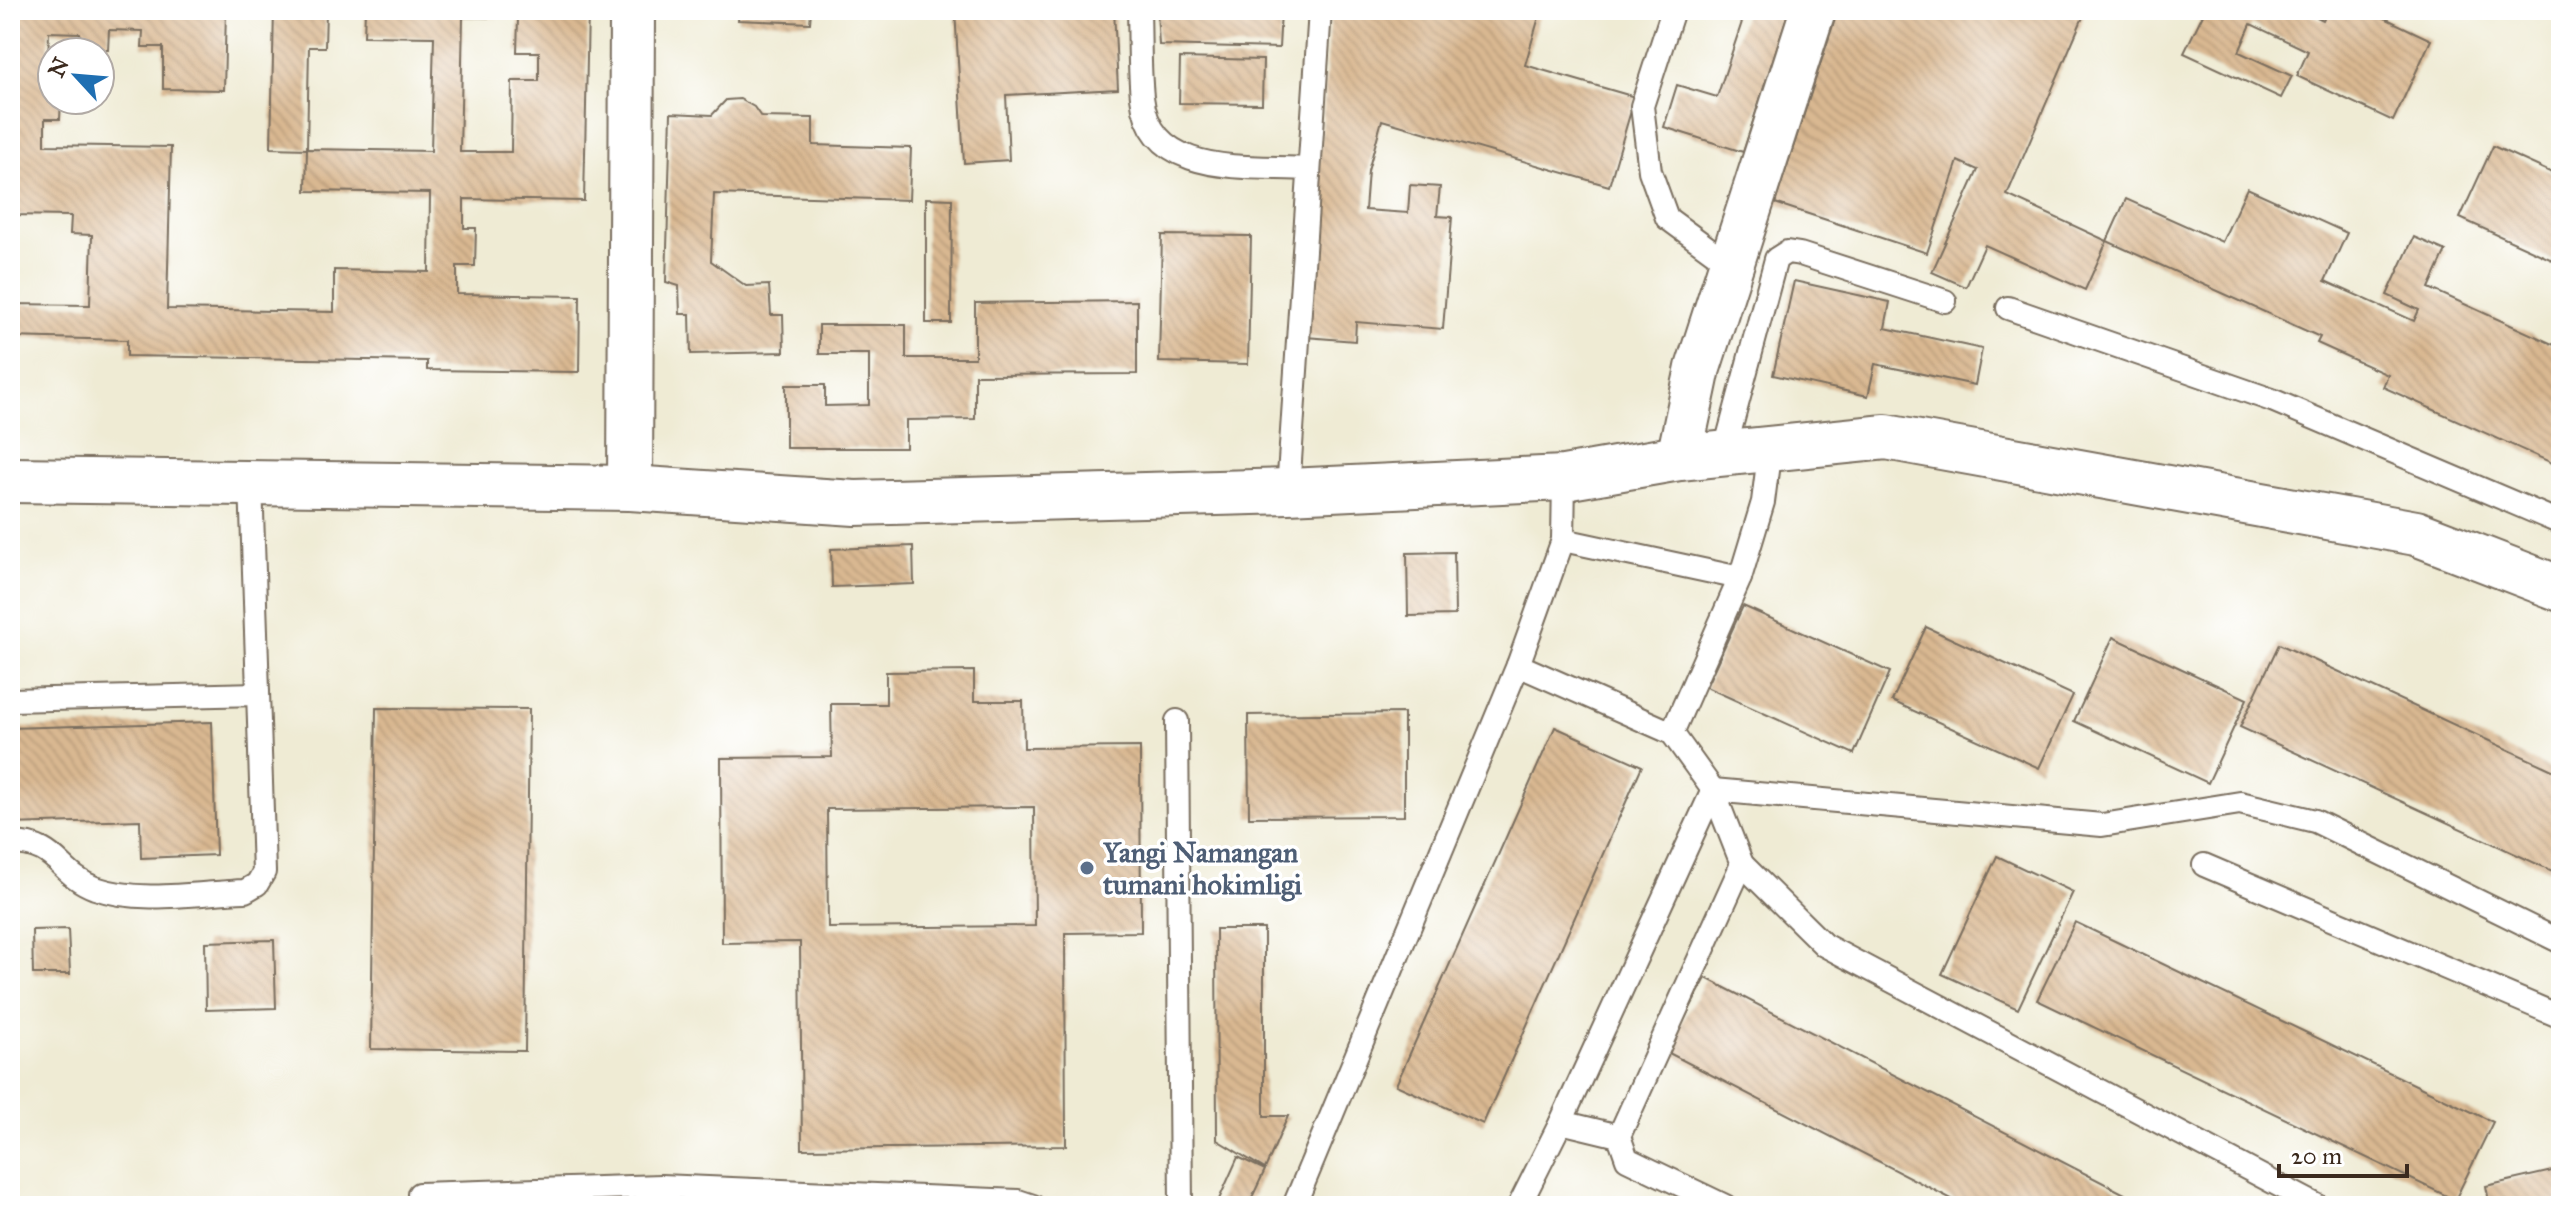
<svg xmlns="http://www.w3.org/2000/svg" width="2571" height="1216" font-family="'IM FELL Great Primer',serif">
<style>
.building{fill:url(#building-back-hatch);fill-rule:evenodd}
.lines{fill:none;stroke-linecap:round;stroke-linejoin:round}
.service-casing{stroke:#7a6e5e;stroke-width:26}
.minor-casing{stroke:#7a6e5e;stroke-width:48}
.tertiary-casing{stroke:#7a6e5e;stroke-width:48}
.service{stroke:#fff;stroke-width:22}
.minor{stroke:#fff;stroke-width:44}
.tertiary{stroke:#fff;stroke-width:44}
.service-dot{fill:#5c6f8a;stroke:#fff;stroke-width:3}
.labels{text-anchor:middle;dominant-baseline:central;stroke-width:7;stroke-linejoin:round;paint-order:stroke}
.service-label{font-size:28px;font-weight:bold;fill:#4e5e75;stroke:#fff;text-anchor:start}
</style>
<defs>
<pattern id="building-back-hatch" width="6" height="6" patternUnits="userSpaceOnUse" patternTransform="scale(2)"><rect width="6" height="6" fill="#d9b891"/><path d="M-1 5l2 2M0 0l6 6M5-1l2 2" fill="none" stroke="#bb9e7d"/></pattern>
</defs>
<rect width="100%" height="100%" fill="#fff"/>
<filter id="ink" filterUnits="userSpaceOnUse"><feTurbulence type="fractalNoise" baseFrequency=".0125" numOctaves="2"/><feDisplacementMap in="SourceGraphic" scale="16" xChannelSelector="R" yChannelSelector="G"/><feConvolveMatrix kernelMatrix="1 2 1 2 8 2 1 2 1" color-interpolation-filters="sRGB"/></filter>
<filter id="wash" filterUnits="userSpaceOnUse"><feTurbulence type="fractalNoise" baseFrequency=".006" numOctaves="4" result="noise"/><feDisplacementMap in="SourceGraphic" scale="32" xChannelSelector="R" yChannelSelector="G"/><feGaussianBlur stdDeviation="1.8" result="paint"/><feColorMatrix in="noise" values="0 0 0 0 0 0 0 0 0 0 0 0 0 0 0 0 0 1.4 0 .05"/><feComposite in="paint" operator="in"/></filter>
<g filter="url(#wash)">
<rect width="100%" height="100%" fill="#efebd4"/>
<g id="blocks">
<!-- building -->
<g class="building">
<path d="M10,10H226L224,90L163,89V47H142L143,31L109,30L108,50H80V33L49,32L47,95L52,96V100H61L60,119H45V145L171,147L167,309L334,312V270L429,272L430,193L306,191L307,149L431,151L434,37L364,36L365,10H588L584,201L464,199V228H476L475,266H457V294L580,296L579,372L427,370V361L127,356V340L10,337V304L90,305L92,235L70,234L71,216L10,215ZM463,17L518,18L517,52H539V81H512L511,152H460Z"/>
<path d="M274,10H326L325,47H309L307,149L271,148Z"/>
<path d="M739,10H811L810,23L738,20Z"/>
<path d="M955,10H1114L1118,89L1006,95L1009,160L964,163Z"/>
<path d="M1157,10L1281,11L1279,48L1159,45Z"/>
<path d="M1331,10H1378L1455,18L1457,10H1541L1525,65L1635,97L1609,186L1382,120L1368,171L1365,210L1408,213L1410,185L1440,187L1437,216L1452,217L1443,329L1356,322L1355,341L1306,337Z"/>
<path d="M1746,10H1789L1743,152L1664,127L1677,85L1717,97Z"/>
<path d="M1838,10H2086L2007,195L2107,241L2085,290L1985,245L1966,287L1932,272L1978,170L1958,161L1927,253L1775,203Z"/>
<path d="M2205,10H2302L2323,20L2328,10H2368L2431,40L2393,121L2297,76L2308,51L2251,24L2239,52L2292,76L2281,98L2184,53Z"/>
<path d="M1180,58L1263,60L1262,104L1179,103Z"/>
<path d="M740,99L754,107L761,117L813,118V145L911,148L909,200L714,194L711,261L746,286L769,285L771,315H783L784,352L691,354L690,314H680L679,286L666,282L671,113L712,115L726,100Z"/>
<path d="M2493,146L2561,177V264L2460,218Z"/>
<path d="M2247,188L2347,233L2325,281L2414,321L2419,310L2387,295L2414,237L2446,251L2429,288L2561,348V467L2383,387L2388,375L2317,343L2320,337L2107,241L2126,199L2222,242Z"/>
<path d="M926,198L952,199L951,323H926Z"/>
<path d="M1162,235L1251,236L1248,364L1159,362Z"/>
<path d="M1794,281L1890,302L1885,328L1982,349L1975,385L1875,364L1868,396L1773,375Z"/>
<path d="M1137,301V374L975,375V419L906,420V448H786V385H825V406L869,405V354H819V325H906V358H975V303Z"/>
<path d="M913,546L914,584L832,587L831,549Z"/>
<path d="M1454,552L1455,615L1408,616L1407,553Z"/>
<path d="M1743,606L1890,672L1854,754L1706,687Z"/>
<path d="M1926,627L2073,695L2039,768L1892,701Z"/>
<path d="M2113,637L2247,699L2208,783L2074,721Z"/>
<path d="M2279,644L2561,774V875L2240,727Z"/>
<path d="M974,671V701H1023L1024,748L1140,747L1141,932L1065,933L1066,1146L802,1149L800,942L722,943L721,758L832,757L831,704H886V672ZM1034,807L1035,926L828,928L827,809Z"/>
<path d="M376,708L529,709L525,1051L371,1049Z"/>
<path d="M1404,713V816L1249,817L1248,715Z"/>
<path d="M212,722L216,855L141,858L140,820L10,824V728Z"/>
<path d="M1555,727L1642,766L1483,1124L1396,1085Z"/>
<path d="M1997,856L2073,892L2018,1009L1942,974Z"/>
<path d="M2075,922L2493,1122L2455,1200L2037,1000Z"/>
<path d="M68,929L70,974H33L32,930Z"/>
<path d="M1216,929H1264V1116H1288L1265,1169L1217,1140Z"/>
<path d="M274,940L276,1008L206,1010L205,942Z"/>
<path d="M1706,978L2148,1206H1965L1667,1052Z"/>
<path d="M1238,1157L1265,1170L1248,1206H1216Z"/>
<path d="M2561,1169V1206H2490L2486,1186Z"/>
</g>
</g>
</g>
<g filter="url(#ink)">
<use href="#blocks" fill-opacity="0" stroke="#7a6e5e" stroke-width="2"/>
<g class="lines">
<!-- service casing -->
<g class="service-casing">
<g id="service">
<path d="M1139,10C1140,39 1139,68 1142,97C1151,179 1248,165 1309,169"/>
<path d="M1673,10L1642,106L1650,171L1667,218L1731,265"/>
<path d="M2008,308L2272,400L2561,523"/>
<path d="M1724,453L1776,259L1787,252L1800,254L1945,301"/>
<path d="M1564,478L1563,540L1518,665L1672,733L1713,790L1742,864L1619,1136L1627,1159L1725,1206"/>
<path d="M1288,491L1320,10"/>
<path d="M1563,540L1740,578"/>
<path d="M10,700L258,694"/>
<path d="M1177,721L1181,1206"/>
<path d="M1672,733L1740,578L1763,502L1770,447"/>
<path d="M10,843C59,843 57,874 95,888C142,904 196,893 245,891L257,884L264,872L251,482"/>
<path d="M1742,864L1824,945L2318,1206"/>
<path d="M2204,865L2561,1017"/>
<path d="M1561,1122L1713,790L2102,825L2240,803L2315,821L2561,942"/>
<path d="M419,1194L661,1186L1018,1201L1033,1206"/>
<path d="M1294,1206L1518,665"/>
<path d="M1519,1206L1561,1122L1619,1136"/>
</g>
</g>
<!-- minor casing -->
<g class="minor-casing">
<g id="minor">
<path d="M1679,458L1698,368L1813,10"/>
<path d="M630,488L632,10"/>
</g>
</g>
<!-- tertiary casing -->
<g class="tertiary-casing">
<path id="tertiary" d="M10,480L630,488L855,503L1288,491L1564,478L1679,458L1886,437L2416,533L2561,589"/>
</g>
<!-- service -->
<use href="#service" class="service"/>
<!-- minor -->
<use href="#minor" class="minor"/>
<!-- tertiary -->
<use href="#tertiary" class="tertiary"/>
</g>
</g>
<!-- markers -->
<circle class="service-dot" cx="1087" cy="868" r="8"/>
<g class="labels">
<!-- service labels -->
<g class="service-label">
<text x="1103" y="852">Yangi Namangan<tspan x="1103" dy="32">tumani hokimligi</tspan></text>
</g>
</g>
<!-- margin -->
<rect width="2571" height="1216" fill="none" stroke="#fff" stroke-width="40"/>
<!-- north arrow -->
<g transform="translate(76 76) rotate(296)"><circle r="38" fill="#ffffff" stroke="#b1aaa5" stroke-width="2"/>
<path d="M0-6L14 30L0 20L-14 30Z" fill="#1f6fb2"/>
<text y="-12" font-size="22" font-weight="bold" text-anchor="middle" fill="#3b2a1e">N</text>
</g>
<!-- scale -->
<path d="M2279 1164v12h128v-12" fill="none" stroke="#3b2a1e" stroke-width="4"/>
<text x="2291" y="1164" font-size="24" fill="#3b2a1e" stroke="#ffffff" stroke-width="6" paint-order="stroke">20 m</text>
</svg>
